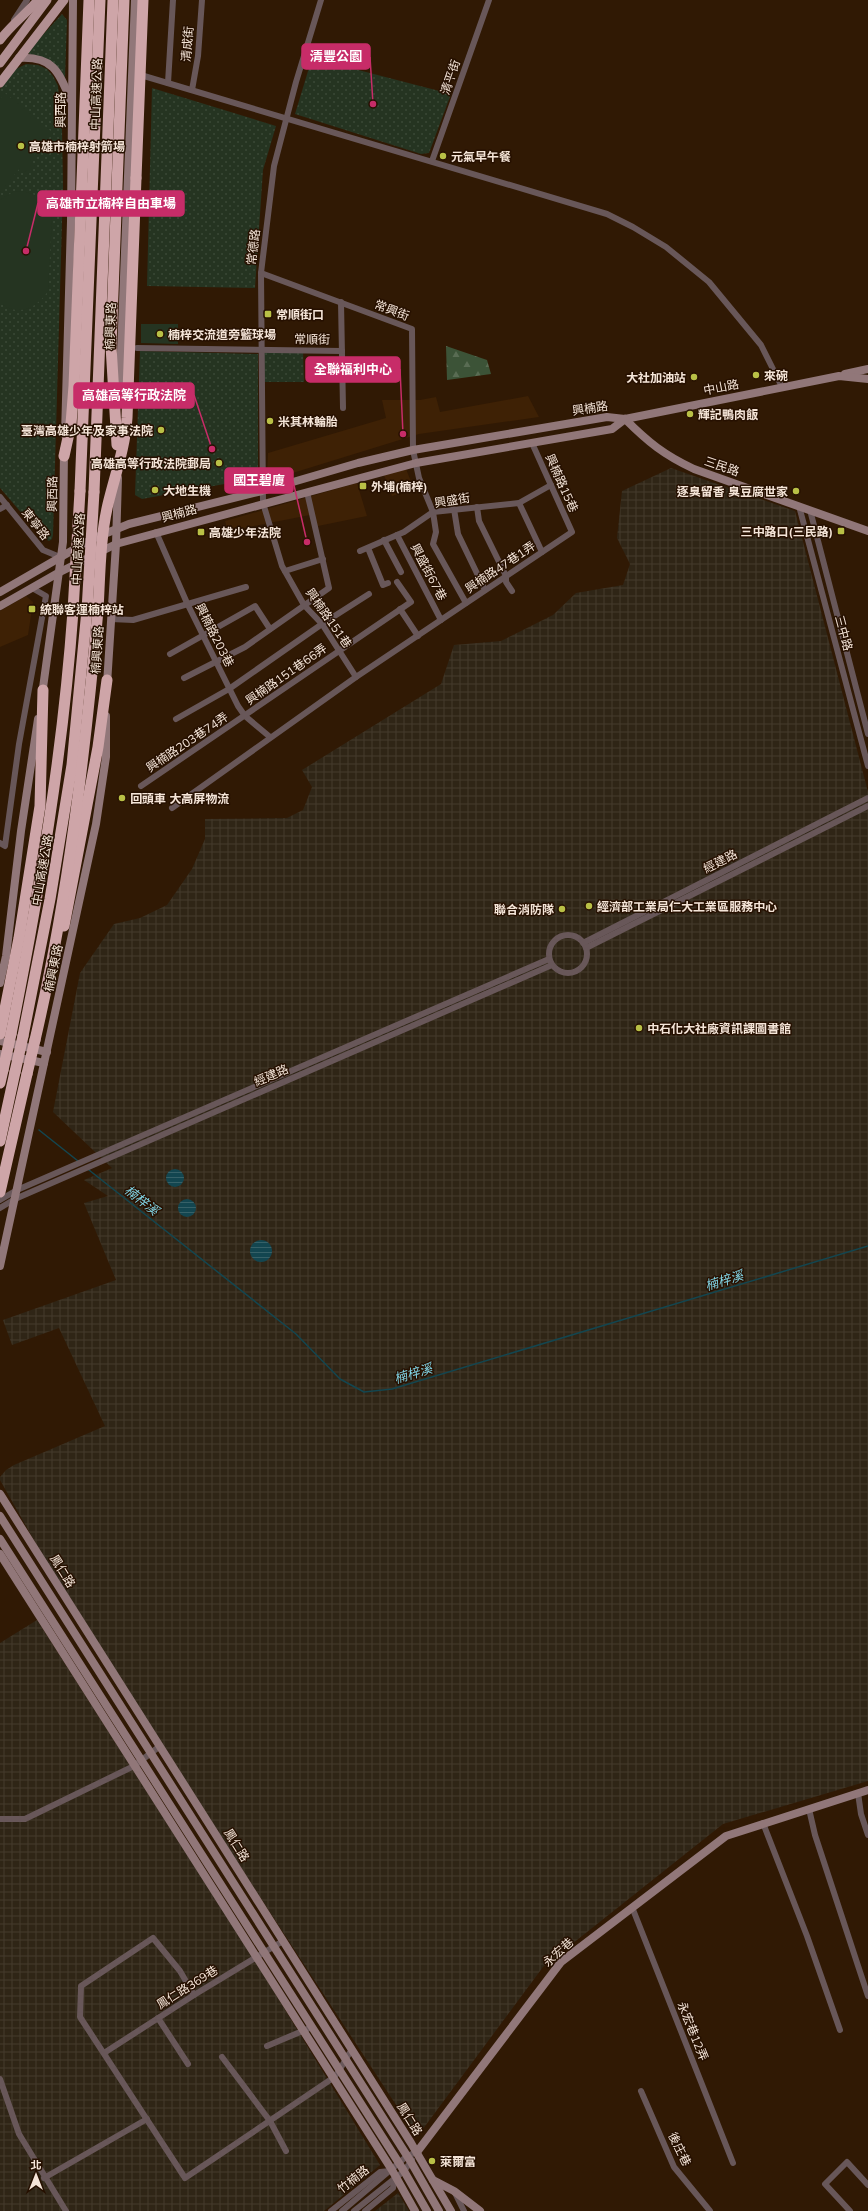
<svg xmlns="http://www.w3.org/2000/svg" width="868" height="2211" font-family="Mulish,'Noto Sans TC',sans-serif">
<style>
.built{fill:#3e2105}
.industrial{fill:url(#industrial-grid)}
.grass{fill:url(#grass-dots)}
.forest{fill:url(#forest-firs)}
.pitch{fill:#253421}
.water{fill:url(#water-rules)}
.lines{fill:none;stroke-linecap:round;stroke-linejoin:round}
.stream{stroke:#134650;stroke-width:1.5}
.street{stroke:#685759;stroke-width:6}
.secondary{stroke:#917779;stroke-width:8}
.primary{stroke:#b18f92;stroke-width:9}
.highway{stroke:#cea5a8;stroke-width:11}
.highway-bridge{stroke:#cea5a8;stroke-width:11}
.poi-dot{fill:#b9c046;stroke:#261000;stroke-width:1.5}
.labels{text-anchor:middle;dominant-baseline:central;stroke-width:3;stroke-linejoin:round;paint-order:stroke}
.street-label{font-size:12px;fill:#f5e5d8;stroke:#261000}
.poi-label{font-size:12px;font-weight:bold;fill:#f5e5d8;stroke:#261000;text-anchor:start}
.water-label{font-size:13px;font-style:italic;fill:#82d6e7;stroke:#261000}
.leader{fill:none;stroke:#c72c68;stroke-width:1.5}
.callout-dot{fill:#c72c68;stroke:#261000;stroke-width:1.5}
.callout{fill:#c72c68;stroke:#c72c68;stroke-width:1.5}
.callout-label{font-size:13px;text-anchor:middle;font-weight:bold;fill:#fff}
</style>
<defs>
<pattern id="industrial-grid" width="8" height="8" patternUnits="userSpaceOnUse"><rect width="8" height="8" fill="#2f2516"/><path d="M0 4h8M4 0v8" fill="none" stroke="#443a2c"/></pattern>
<pattern id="grass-dots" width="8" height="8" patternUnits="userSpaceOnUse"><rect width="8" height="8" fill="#253421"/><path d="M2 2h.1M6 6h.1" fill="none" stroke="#3a4836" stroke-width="1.8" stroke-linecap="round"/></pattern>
<pattern id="forest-firs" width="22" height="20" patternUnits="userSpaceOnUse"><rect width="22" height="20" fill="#3c5337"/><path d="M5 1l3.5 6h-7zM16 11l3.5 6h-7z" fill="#596c53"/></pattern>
<pattern id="water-rules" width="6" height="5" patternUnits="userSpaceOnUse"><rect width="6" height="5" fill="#134650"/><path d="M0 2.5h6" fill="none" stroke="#366168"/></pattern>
</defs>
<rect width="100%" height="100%" fill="#301904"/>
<!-- built -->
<g class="built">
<path d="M528,396L539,417L419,434L270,480L267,475L268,453L386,418L382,400H420L436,397L440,412Z"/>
<path d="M406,469L414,489L392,496L384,475Z"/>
<path d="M357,483L367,516L313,527L310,515L228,531L225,521Z"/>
<path d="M26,596L33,602L28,635L0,647V611Z"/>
</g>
<!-- industrial -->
<g class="industrial">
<path d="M671,468L795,511L868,792V1781L723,1824L543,1967L417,2137L209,1819L43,1556L0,1480V1477L6,1470L14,1465L105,1426L59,1328L12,1345L3,1320L116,1280L84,1203L108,1196L84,1180L112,1168L53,1112L80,973L114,924L140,918L167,905L192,869L205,839V819L287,818L303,810L312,787L302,770L441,684L454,645L501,641L553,615L576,593L623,585L630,564L617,538L622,491Z"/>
<path d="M37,1620L257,1964L380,2165L324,2211H0V1643Z"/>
<path d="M398,2193L409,2211H375Z"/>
</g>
<!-- grass -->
<g class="grass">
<path d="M62,14L67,20L65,79L27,52Z"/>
<path d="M312,58L451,94L429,153L421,154L295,114Z"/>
<path d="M26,64L38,65L47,69L53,76L58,86L62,127L63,187L53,535L52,539L49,541L43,538L0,488V89L16,69Z"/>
<path d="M152,88L276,126L263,170L255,288L147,286Z"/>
<path d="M261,349L303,350L304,382H261Z"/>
<path d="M140,351L258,354V478L142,499L135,495Z"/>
</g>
<!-- forest -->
<path class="forest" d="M446,346L487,360L491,374L447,380Z"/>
<!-- pitch -->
<g class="pitch">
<path d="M5,93L53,133L30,160L35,165L28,174L20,168L0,192V99Z"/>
<path d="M21,191C38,194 47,201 52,218L48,291C37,308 17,318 0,302V200L13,192Z"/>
<path d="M141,324H178V344L141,343Z"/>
</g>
<!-- water -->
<g class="water">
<circle cx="175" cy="1178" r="9"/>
<circle cx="187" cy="1208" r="9"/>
<circle cx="261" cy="1251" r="11"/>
</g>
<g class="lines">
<!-- stream -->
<g class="stream">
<path d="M39,1130L78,1161"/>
<path d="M89,1170L296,1334L340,1379L364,1392L392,1389L868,1246"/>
</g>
<!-- street -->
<g class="street">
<path d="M321,0L296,82L274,166L261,273L263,503L282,566L304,605L322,624L356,677"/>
<path d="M14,20L27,0"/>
<path d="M144,76L607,214L633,227L666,247L709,282L761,345L782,387"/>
<path d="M168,83L173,0"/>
<path d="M192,90L198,56L202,0"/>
<path d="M432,161L489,0"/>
<path d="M261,273L412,329L413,450L419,478L433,512L436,532L433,544L466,603"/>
<path d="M341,302L343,408"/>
<path d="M137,348L342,351"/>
<path d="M0,497L43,550L60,557"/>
<path d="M519,503L542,552"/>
<path d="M799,506L868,766"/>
<path d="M477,507L479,521L506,576V582L512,591"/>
<path d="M0,509L7,505"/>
<path d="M454,509L458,534L485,590"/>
<path d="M810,510L868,734"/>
<path d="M156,532L187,603L238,706L245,716L270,737"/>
<path d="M397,535L441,620"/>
<path d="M384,540L401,572"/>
<path d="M368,548L383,585L388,583"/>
<path d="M360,551L404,532L433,512L519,503L551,485"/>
<path d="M285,571L323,559"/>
<path d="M400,609L418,636"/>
<path d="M111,619L133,620L246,587"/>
<path d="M170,654L255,606L270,629"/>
<path d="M184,678L245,647L329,588L307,492"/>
<path d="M176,719L229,689L322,624L369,594"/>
<path d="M141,786L411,602L397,582"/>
<path d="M172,808L356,677L572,532L532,443"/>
<path d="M0,843L5,846L19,744L46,596L32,588"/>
<circle cx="568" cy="954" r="19"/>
<path d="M583,943L868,798"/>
<path d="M586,948L868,806"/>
<path d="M0,1200L17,1190L549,959"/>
<path d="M0,1208L15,1199L552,965"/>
<path d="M858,1793L861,1814L868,1835"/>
<path d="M809,1809L815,1835L868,1996"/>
<path d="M0,1819H25L134,1766L160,1746"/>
<path d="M763,1823L807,1936L840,2030"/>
<path d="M632,1907L733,2163"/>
<path d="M194,1995L180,1971L153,1938L81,1986L80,2017L185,2178L333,2078C342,2070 344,2059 352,2050"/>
<path d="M158,2018L188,2064"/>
<path d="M267,2046L312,2027"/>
<path d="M104,2053L194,1995L283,1941"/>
<path d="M222,2057L270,2121L286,2151"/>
<path d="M0,2079L19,2134L66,2211"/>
<path d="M641,2091L674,2167L710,2211"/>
<path d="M44,2178L147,2119"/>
<path d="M455,2193L464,2211"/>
<path d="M331,2211L380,2172L390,2171"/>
<path d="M342,2211L407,2156L417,2152"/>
<path d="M354,2211L404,2171L412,2160"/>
<path d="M365,2211L393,2188L395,2177"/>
<path d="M850,2211L825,2184L847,2162L868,2185"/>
</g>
<!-- secondary -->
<g class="secondary">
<path d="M19,58C52,56 59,71 70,99"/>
<path d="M845,374L868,369"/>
<path d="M119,403L135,0"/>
<path d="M625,419C648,442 664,455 694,469L868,531"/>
<path d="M65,435L71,221L73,0"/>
<path d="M0,592L92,539L129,524L262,491L358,463L413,450L607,417L625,419L839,376L868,379"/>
<path d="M0,606L58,573L116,544L416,463L612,429L625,419"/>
<path d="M107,684L116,544L118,478"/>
<path d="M42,695L63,542L64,450"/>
<path d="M0,983L6,956L21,831L38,719"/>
<path d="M0,1041L47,1052"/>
<path d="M0,1054L44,1063"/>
<path d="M0,1266L96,824L106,757V716"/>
<path d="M0,1494L411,2143L451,2211"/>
<path d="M0,1516L411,2162L439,2211"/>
<path d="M0,1539L404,2171L427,2211"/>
<path d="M0,1554L392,2170L415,2211"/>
<path d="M417,2152L561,1962L726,1836L868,1790"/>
<path d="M433,2180L454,2191L480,2211"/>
</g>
<!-- primary -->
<g class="primary">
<path d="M0,40C11,25 26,14 38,0"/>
<path d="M0,63L47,0"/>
<path d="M0,83L64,0"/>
</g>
<!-- highway -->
<g class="highway">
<path d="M136,178L143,0"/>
<path d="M117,445L111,346L124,0"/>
<path d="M64,456L71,424L74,386L89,0"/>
<path d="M80,491L100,0"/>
<path d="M94,492L113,0"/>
<path d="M64,926L98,747L107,680"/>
<path d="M0,1034L19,938L40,806L43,690"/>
<path d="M11,1034C39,894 63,753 73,611"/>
<path d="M23,1036L50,899L72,765L87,610"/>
<path d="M35,1040C68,899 85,754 98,610"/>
<path d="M0,1083L3,1070"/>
<path d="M0,1141L15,1072"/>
<path d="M0,1192L27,1074"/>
</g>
<!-- highway-bridge -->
<g class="highway-bridge">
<path d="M87,610L94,492"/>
<path d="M98,610C100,575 100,538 108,504C115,475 125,448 127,418L136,178"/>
<path d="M73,611L80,491"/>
<path d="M3,1070L11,1034"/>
<path d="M15,1072L23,1036"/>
<path d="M27,1074L35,1040"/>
</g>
</g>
<!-- markers -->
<g class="poi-dot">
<circle cx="21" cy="146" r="4"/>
<circle cx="443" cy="156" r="4"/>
<rect x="264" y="310" width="8" height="8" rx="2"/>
<circle cx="160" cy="334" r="4"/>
<circle cx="756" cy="375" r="4"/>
<circle cx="694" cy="377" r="4"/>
<circle cx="690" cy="414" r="4"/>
<circle cx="270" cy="421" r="4"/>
<circle cx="161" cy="430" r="4"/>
<circle cx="219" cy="463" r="4"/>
<rect x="359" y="482" width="8" height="8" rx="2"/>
<circle cx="155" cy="490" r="4"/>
<circle cx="796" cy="491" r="4"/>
<rect x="837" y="527" width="8" height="8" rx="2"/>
<rect x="197" y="528" width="8" height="8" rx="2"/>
<rect x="28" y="605" width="8" height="8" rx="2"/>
<circle cx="122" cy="798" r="4"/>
<circle cx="589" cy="906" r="4"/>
<circle cx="562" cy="909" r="4"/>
<circle cx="639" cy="1028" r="4"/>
<circle cx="432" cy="2161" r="4"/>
</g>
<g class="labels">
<!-- street labels -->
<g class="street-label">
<text transform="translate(187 44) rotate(-85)">清成街</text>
<text transform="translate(450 77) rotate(-71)">清平街</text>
<text transform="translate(96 94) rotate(-88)">中山高速公路</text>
<text transform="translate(60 110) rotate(-90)">興西路</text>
<text transform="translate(253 247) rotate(-83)">常德路</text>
<text transform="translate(392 310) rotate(21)">常興街</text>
<text transform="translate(110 326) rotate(-88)">楠興東路</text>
<text transform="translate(312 339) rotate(1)">常順街</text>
<text transform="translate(721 387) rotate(-11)">中山路</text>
<text transform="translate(590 408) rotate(-8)">興楠路</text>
<text transform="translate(722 466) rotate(19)">三民路</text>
<text transform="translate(562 483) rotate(66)">興楠路15巷</text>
<text transform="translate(52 494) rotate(-89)">興西路</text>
<text transform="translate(452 500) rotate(-9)">興盛街</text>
<text transform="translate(179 513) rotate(-15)">興楠路</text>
<text transform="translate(36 524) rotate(52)">東寧路</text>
<text transform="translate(78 549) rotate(-87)">中山高速公路</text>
<text transform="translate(500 567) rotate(-34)">興楠路47巷1弄</text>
<text transform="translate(429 572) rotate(62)">興盛街67巷</text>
<text transform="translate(329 618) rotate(55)">興楠路151巷</text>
<text transform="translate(844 633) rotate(75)">三中路</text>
<text transform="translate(215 635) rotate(63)">興楠路203巷</text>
<text transform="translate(97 650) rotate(-86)">楠興東路</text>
<text transform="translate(286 674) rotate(-35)">興楠路151巷66弄</text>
<text transform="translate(187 742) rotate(-34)">興楠路203巷74弄</text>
<text transform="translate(720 861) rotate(-27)">經建路</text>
<text transform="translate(42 870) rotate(-80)">中山高速公路</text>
<text transform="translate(53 968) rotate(-78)">楠興東路</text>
<text transform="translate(271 1075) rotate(-23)">經建路</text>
<text transform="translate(63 1571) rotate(58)">鳳仁路</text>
<text transform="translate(237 1845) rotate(58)">鳳仁路</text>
<text transform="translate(558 1952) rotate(-42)">永宏巷</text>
<text transform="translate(187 1987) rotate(-32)">鳳仁路369巷</text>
<text transform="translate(693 2031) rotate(68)">永宏巷12弄</text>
<text transform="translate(410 2119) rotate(58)">鳳仁路</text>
<text transform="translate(680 2149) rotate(64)">後庄巷</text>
<text transform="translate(353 2179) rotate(-38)">竹楠路</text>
</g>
<!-- poi labels -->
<g class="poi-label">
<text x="29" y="146">高雄市楠梓射箭場</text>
<text x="451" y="156">元氣早午餐</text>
<text x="276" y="314">常順街口</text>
<text x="168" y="334">楠梓交流道旁籃球場</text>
<text x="764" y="375">來碗</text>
<text x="686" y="377" text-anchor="end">大社加油站</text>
<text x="698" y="414">輝記鴨肉飯</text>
<text x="278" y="421">米其林輪胎</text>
<text x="153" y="430" text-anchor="end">臺灣高雄少年及家事法院</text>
<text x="211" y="463" text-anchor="end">高雄高等行政法院郵局</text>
<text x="371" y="486">外埔(楠梓)</text>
<text x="163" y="490">大地生機</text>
<text x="788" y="491" text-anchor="end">逐臭留香 臭豆腐世家</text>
<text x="833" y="531" text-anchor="end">三中路口(三民路)</text>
<text x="209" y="532">高雄少年法院</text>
<text x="40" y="609">統聯客運楠梓站</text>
<text x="130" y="798">回頭車 大高屏物流</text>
<text x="597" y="906">經濟部工業局仁大工業區服務中心</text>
<text x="554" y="909" text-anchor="end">聯合消防隊</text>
<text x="647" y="1028">中石化大社廠資訊課圖書館</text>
<text x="440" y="2161">萊爾富</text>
</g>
<!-- water labels -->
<g class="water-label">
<text transform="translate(142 1200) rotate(38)">楠梓溪</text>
<text transform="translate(724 1280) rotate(-17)">楠梓溪</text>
<text transform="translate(413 1373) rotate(-17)">楠梓溪</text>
</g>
</g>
<!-- callouts -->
<path class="leader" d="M373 104L370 57M26 251L38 203M403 434L400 369M212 449L194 395M307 542L293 481"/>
<g class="callout-dot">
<circle cx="373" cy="104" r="4"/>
<circle cx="26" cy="251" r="4"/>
<circle cx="403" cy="434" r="4"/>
<circle cx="212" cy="449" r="4"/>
<circle cx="307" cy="542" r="4"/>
</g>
<g class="callout">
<rect x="302" y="44" width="68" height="25" rx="4"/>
<rect x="38" y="191" width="146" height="25" rx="4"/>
<rect x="306" y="357" width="94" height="25" rx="4"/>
<rect x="74" y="383" width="120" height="25" rx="4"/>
<rect x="225" y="468" width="68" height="25" rx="4"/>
</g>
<g class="callout-label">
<text x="336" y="61">清豐公園</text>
<text x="111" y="208">高雄市立楠梓自由車場</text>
<text x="353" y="374">全聯福利中心</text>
<text x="134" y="400">高雄高等行政法院</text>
<text x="259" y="485">國王碧廈</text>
</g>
<!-- north arrow -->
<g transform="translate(36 2175)" stroke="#261000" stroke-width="3" paint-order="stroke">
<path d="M0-3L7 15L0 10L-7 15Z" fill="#f5e5d8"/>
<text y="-6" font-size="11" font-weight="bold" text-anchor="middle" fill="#f5e5d8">北</text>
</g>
</svg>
